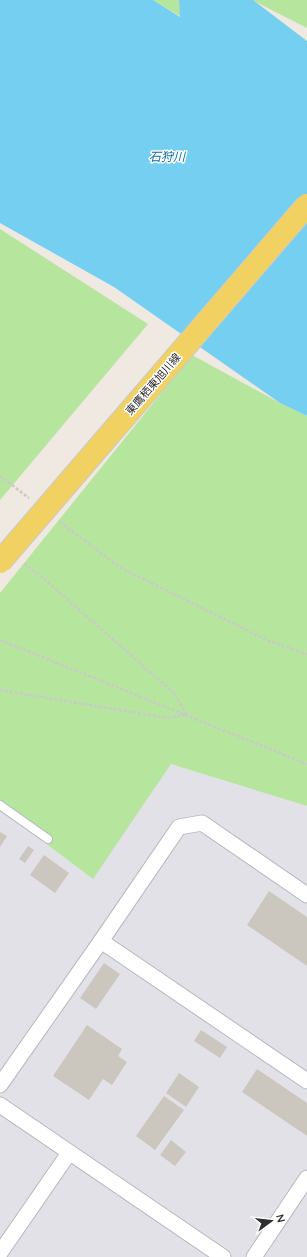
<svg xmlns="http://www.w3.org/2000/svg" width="307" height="1257" font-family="Quicksand,'Noto Sans JP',sans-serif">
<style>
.industrial{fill:#e3e1e8}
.green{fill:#b6e59e}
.water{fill:#75cff0}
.building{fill:#cbc7bf}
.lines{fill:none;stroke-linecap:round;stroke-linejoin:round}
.service-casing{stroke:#b4b7c1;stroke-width:10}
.minor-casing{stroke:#b4b7c1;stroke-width:17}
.path{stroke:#c9c9c9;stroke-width:2.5;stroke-dasharray:3 2;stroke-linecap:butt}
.service{stroke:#fff;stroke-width:8}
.minor{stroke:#fff;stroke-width:15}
.primary-bridge-casing{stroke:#c9c9c9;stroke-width:24;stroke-linecap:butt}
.primary-bridge{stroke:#f2d163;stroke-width:22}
.labels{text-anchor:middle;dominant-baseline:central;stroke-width:3;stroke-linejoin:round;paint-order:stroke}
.street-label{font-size:11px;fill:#2e2e2e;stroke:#fff}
.water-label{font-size:12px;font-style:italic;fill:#0d6fa3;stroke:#fff}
</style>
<rect width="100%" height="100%" fill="#efe9e1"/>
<!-- industrial -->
<path class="industrial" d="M171,764L307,806V1257H0V809L93,878Z"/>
<!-- green -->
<g class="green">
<path d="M153,0H179L181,17Z"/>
<path d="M252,0H307V28Z"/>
<path d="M0,229L148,324L0,500Z"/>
<path d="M192,355L280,403L307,416V806L171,764L93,879L0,809V593Z"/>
</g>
<!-- water -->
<path class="water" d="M0,0H153L180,17L179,0H253L307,41V416L280,403L114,287L0,223Z"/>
<!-- building -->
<g class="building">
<path d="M0,832L7,836L0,847Z"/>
<path d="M28,846L34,850L25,863L19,859Z"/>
<path d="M44,855L69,873L55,893L30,875Z"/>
<path d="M269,891L307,917V966L247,925Z"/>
<path d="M104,963L120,974L96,1009L80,998Z"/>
<path d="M87,1025L122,1049L118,1056L127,1062L112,1085L103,1079L89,1100L53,1076Z"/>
<path d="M201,1030L227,1047L220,1058L194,1041Z"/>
<path d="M257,1069L307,1103V1136L242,1092Z"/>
<path d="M179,1073L199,1087L186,1107L166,1093Z"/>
<path d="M164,1096L184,1110L155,1150L136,1136Z"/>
<path d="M171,1140L186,1152L175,1166L160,1155Z"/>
</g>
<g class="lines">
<!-- service casing -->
<g class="service-casing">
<path id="service" d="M0,805L48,839"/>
</g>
<!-- minor casing -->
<g class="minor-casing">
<g id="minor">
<path d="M101,941L307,1081"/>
<path d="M0,1085L101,941L179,827L202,823L307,895"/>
<path d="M0,1105L223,1257"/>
<path d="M0,1253L69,1153"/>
<path d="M254,1257L307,1178"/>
</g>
</g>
<!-- path -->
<g class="path">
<path d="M0,476L29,498"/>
<path d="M60,522L121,568L269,641L307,654"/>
<path d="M0,640L307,764"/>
<path d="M0,690L167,718L187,715L174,693L42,577L23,563"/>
</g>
<!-- service -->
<use href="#service" class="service"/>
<!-- minor -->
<use href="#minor" class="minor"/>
<!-- primary-bridge casing -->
<g class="primary-bridge-casing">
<path id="primary-bridge" d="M0,562L307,205"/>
</g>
<!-- primary-bridge -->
<use href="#primary-bridge" class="primary-bridge"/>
</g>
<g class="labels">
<!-- street labels -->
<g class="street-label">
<text transform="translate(153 384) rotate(-49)">東鷹栖東旭川線</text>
</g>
<!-- water labels -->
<g class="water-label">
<text x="167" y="156">石狩川</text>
</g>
</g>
<!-- north arrow -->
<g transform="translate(271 1221) rotate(75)" stroke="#ffffff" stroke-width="3" paint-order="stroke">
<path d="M0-3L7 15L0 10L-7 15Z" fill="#2e2e2e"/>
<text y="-6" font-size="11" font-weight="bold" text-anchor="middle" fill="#2e2e2e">N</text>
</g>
</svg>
